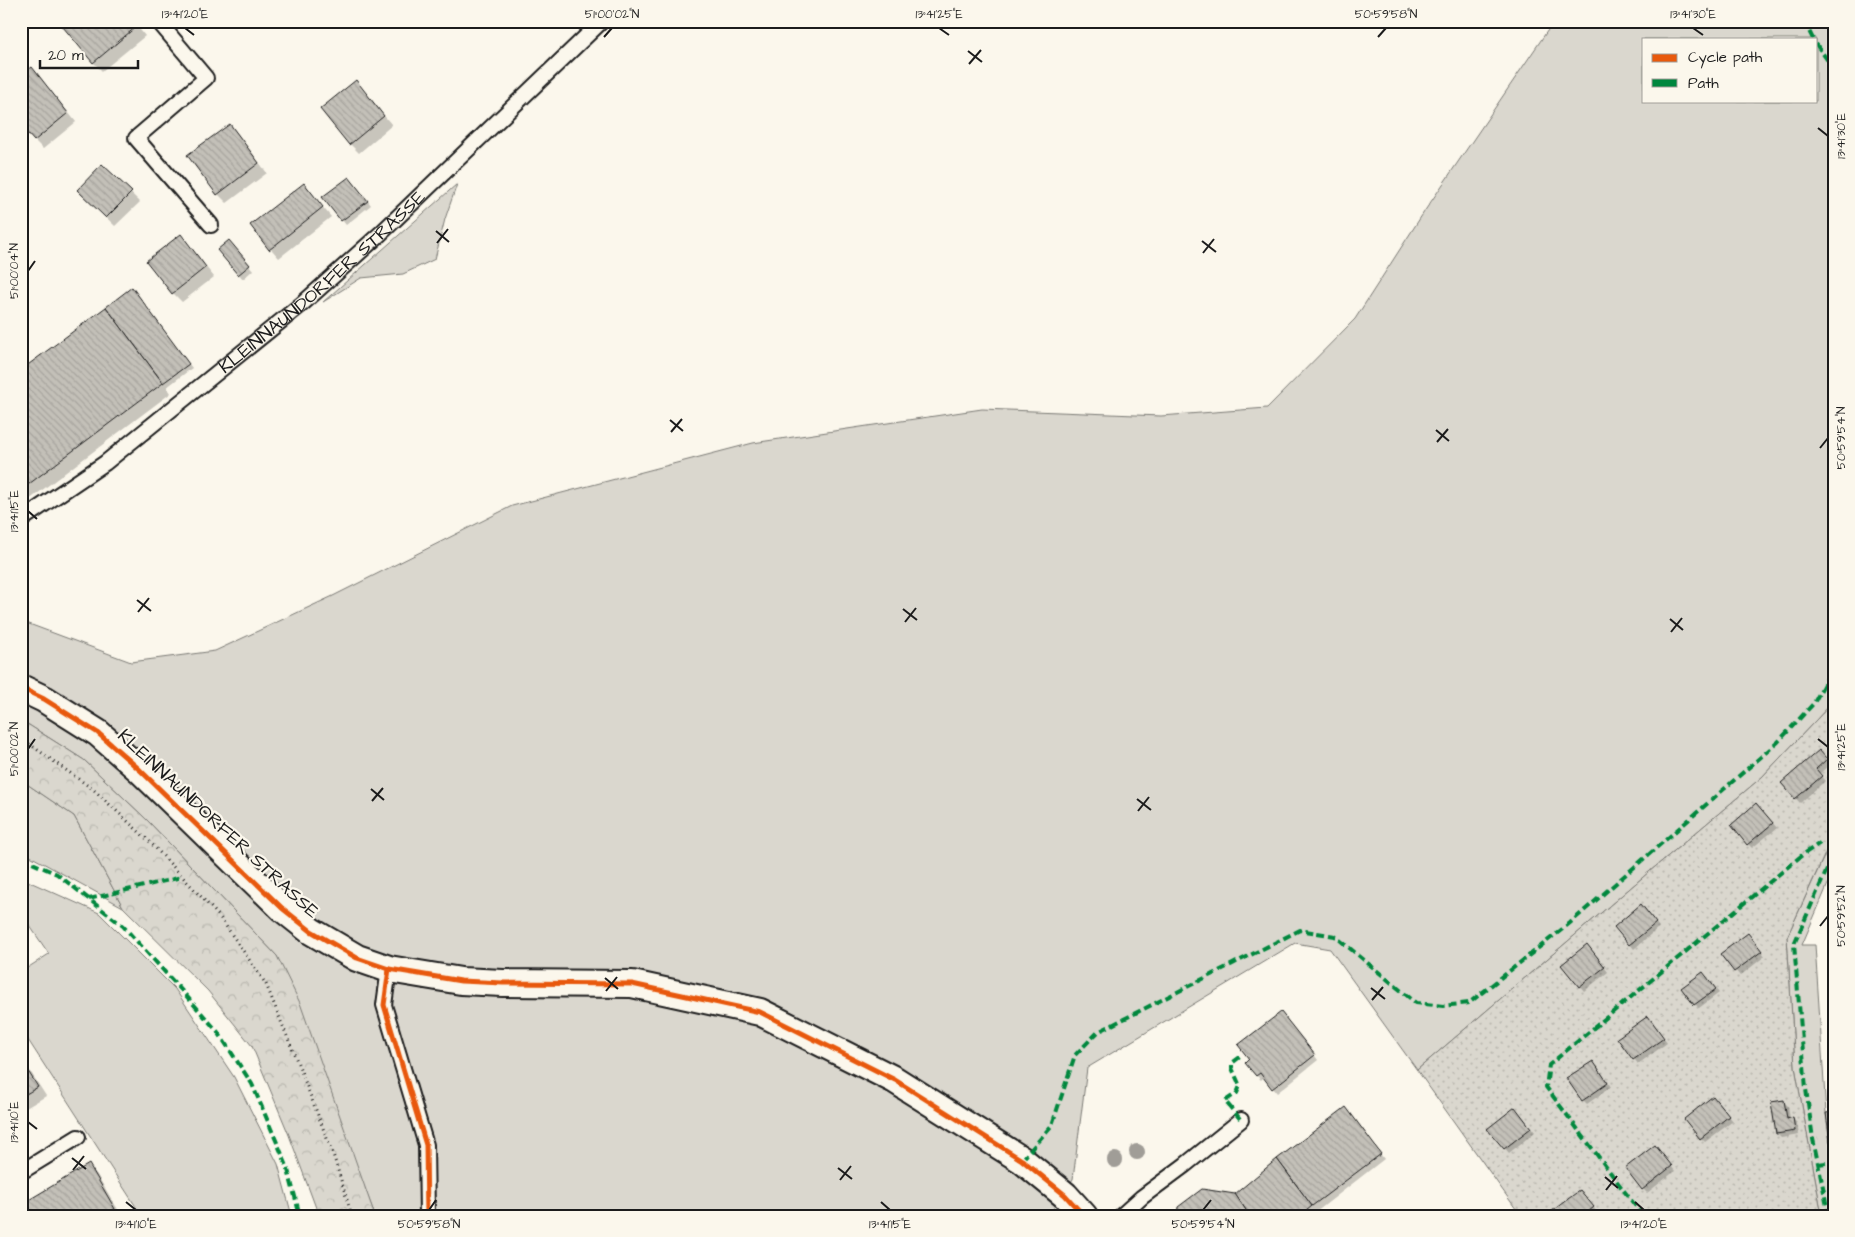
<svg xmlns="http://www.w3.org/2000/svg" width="1855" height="1237" font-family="'Architects Daughter',sans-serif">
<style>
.grass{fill:#dad7ce;stroke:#7b7a75;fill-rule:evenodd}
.forest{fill:url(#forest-crowns);stroke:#7b7a75}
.park{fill:url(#park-dots);stroke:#7b7a75}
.shadow{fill:#0003}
.building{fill:url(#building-back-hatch);stroke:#1c1c1c}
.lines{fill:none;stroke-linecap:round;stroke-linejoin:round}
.service-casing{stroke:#1c1c1c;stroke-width:18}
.minor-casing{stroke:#1c1c1c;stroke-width:30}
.path{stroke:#1c1c1c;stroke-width:3;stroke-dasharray:1 4;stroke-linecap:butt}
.service{stroke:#fbf7ec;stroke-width:14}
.minor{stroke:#fbf7ec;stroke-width:26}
.quiet{stroke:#00873e;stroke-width:4;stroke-dasharray:8 4;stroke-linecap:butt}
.cycleway-casing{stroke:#fbf7ec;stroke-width:8}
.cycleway{stroke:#e8590c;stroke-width:5}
.tree{fill:#a09d97}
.ticks{fill:none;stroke:#1c1c1c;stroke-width:2}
.labels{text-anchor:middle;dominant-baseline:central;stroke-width:4.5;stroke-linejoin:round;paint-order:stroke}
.street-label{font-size:19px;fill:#1c1c1c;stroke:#fbf7ec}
.neatline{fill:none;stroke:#1c1c1c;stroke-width:2}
.ticks-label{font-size:12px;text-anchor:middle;fill:#1c1c1c}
</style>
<defs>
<pattern id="forest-crowns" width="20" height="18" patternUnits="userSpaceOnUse" patternTransform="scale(1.25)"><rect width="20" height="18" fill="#dad7ce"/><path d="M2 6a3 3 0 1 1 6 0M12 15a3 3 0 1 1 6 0" fill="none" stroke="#bab8b0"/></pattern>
<pattern id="park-dots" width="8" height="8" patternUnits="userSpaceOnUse" patternTransform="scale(1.25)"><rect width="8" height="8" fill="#dad7ce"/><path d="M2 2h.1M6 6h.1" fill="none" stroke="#bab8b0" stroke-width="1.8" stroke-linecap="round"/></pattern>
<pattern id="building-back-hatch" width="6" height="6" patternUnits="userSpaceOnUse" patternTransform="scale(1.25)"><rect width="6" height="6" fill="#c3c0b8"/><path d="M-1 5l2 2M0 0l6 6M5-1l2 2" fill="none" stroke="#a7a49e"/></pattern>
</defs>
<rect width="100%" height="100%" fill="#fbf7ec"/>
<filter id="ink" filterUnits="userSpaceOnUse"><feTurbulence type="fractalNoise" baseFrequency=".02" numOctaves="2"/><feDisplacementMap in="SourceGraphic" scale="10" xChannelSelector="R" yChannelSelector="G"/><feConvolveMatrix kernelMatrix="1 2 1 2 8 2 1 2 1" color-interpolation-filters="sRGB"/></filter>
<g filter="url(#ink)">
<!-- grass -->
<g class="grass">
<path d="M1554,21H1834V701L1762,777L1649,872L1417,1070L1330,949L1295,943L1087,1068L1073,1179L1048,1216H374L373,1210L277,956L147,820L84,760L21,720V621L131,662L215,651L333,596L512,506L753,443L982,409L1161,416L1267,408L1355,319L1426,209ZM1644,39H1816V101H1644Z"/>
<path d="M457,184L445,219L435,259L403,274L361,278L323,302Z"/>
<path d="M21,780L74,816L123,907L21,851Z"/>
<path d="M1834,835V870L1802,945H1815L1826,1113L1834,1165V1216H1822L1795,1067L1787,937Z"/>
<path d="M21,878L99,913L175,989L234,1077L278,1164L292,1216H142L21,1029V972L49,954L21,913Z"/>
</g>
<!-- forest -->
<path class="forest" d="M21,720L84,760L147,820L277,956L300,1003L373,1210L374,1216H319L289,1135L252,1046L208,991L123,907L74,816L21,780Z"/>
<!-- park -->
<path class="park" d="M1834,701V834L1787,937L1795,1067L1822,1216H1521L1417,1070L1649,872L1762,777Z"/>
<!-- shadow -->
<g class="shadow">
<path d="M133,21L145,36L102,71L93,62Z"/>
<path d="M32,68L76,122L43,149L34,140Z"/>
<path d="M355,82L392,125L359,153L350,144Z"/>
<path d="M230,125L238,134L267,173L227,203L218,194Z"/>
<path d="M102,165L140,202L115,226L78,190Z"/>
<path d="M353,182L371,205L346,225L324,198Z"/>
<path d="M304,185L331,217L279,258L251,226Z"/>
<path d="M181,236L214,277L182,302L173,293Z"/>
<path d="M233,246L253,270L243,279L218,250Z"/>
<path d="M136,293L192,368L167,387L171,393L21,506V372Z"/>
<path d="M1819,752L1830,764L1819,774L1825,781L1800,803L1782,783Z"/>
<path d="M1760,808L1777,828L1752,848L1748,844Z"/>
<path d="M1645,910L1659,927L1634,949L1616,927Z"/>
<path d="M1752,939L1765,956L1740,976L1722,954Z"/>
<path d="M1591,950L1608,972L1584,991L1563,965Z"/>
<path d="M1703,974L1719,993L1699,1008L1695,1004Z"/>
<path d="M1285,1017L1318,1060L1277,1093L1264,1077L1261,1080L1257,1076L1247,1063Z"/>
<path d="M1652,1022L1667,1043L1638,1064L1619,1038Z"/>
<path d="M21,1057L46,1096L21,1111Z"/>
<path d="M1597,1066L1611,1087L1587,1104L1583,1100Z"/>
<path d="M1717,1102L1733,1121L1705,1142L1701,1138Z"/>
<path d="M1784,1102L1788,1106L1790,1119H1793L1797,1123L1799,1135L1781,1138L1777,1134Z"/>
<path d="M1350,1113L1384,1159L1311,1216H1178L1235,1195Z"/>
<path d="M1519,1113L1535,1132L1509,1153L1489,1129Z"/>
<path d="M1659,1150L1675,1171L1647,1193L1643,1189Z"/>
<path d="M89,1166L97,1175L122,1216H30Z"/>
<path d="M1584,1196L1597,1212L1592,1216H1557Z"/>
</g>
<!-- building -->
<g class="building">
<path d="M58,21H133L137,26L93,63Z"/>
<path d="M32,67L68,113L34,141L21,126V75Z"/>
<path d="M356,80L384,116L349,145L320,109Z"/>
<path d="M230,124L259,163L217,195L187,155Z"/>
<path d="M102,164L132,192L106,218L77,190Z"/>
<path d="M349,177L368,201L341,221L322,197Z"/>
<path d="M304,183L323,207L269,250L250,225Z"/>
<path d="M181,234L206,267L172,294L146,261Z"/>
<path d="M229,240L250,265L238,275L217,250Z"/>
<path d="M132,287L189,364L163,383L106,307Z"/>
<path d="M106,307L163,383L21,490V370Z"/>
<path d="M1819,750L1827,759L1816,769L1822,776L1795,799L1781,783Z"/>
<path d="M1756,803L1773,823L1747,845L1731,825Z"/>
<path d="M1641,904L1656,923L1629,945L1614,927Z"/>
<path d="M1748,933L1762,951L1734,972L1720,954Z"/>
<path d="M1587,944L1605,967L1579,987L1561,965Z"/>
<path d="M1703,972L1716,989L1694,1005L1681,988Z"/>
<path d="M1281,1012L1315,1055L1272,1089L1260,1073L1256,1076L1245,1063L1249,1059L1238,1045Z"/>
<path d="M1648,1016L1664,1038L1633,1060L1617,1038Z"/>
<path d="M21,1060L38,1087L21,1097Z"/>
<path d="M1593,1061L1608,1083L1582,1101L1566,1078Z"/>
<path d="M1713,1096L1729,1116L1700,1139L1684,1119Z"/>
<path d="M1784,1100L1787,1119L1793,1117L1795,1131L1776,1134L1771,1102Z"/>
<path d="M1346,1107L1381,1154L1312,1206L1277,1159Z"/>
<path d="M1515,1107L1531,1128L1504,1149L1487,1129Z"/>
<path d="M1834,1112V1141L1830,1142L1826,1113Z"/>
<path d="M1655,1145L1672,1166L1642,1190L1625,1168Z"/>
<path d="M1277,1159L1312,1206L1300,1216H1250L1235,1194Z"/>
<path d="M89,1164L115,1209L104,1216H29L22,1204Z"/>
<path d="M1202,1189L1235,1194L1250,1216H1177L1178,1207Z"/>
<path d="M1580,1190L1594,1207L1583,1216H1556L1552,1211Z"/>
</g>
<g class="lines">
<!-- service casing -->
<g class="service-casing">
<g id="service">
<path d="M158,21L206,78L136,138L211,225"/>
<path id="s1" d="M21,520L105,463L302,304L380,234L602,21"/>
<path d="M389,969L384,1005L426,1145L427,1216"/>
<path d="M21,1172L78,1137"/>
<path d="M1121,1216L1142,1197L1185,1165L1241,1120"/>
</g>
</g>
<!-- minor casing -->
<g class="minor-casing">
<path id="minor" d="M21,688L44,699L98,733L140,770L282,908L311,931L357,958L389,969L461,981L503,983L632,984L760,1012L895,1080L1022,1160L1065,1195L1084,1216"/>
</g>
<!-- path -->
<g class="path">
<path d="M21,738L94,790L150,842L219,916L266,984L299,1066L333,1154L352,1216"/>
<path d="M1813,1139L1818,1138"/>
</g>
<!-- service -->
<use href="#service" class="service"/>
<!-- minor -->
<use href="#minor" class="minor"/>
<!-- quiet -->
<g class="quiet">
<path d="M1804,21L1813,39"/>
<path d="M1816,44L1834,69"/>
<path d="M21,858L57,874L123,926L182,991L218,1032L252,1084L287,1166L300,1216"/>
<path d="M89,899L182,877"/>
<path d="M1240,1057L1232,1063V1068L1240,1086L1237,1093L1225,1101L1241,1120"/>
<path d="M1022,1160L1052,1125L1075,1055L1098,1032L1300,930L1335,936L1416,1003L1443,1006L1469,1003L1570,923L1778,742L1814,703L1834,665"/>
<path d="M1818,1164L1834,1162"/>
<path d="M1643,1216L1546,1087L1549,1065L1801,856L1820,843"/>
<path d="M1829,1216L1813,1139L1806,1089L1794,944L1834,854"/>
</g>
<!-- cycleway casing -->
<g class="cycleway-casing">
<g id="cycleway">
<path d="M21,688L44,699L98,733L140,770L282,908L311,931L357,958L389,969L461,981L503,983L632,984L760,1012L895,1080L1022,1160L1065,1195L1084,1216"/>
<path d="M389,969L384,1005L426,1145L427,1216"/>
</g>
</g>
<!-- cycleway -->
<use href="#cycleway" class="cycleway"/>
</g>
<!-- trees -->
<g class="tree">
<circle cx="1137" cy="1152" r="8"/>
<circle cx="1115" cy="1160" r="8"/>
</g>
</g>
<!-- ticks -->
<path class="ticks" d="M185,28L194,35M939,28L949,35M1693,28L1703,35M604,37L612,28M1378,37L1386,28M968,51L982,62M969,64L981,50M1818,128L1828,136M436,231L449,242M1202,241L1216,252M437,243L448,229M1203,253L1214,239M28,271L35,261M670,420L683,431M1436,430L1449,441M671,432L682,419M1437,442L1448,429M1820,448L1828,438M28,511L37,519M137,600L151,611M903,609L917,620M138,612L149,598M1670,619L1683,630M905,622L916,608M1671,632L1682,618M1818,739L1828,747M28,749L35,739M371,789L384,800M1137,799L1151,810M372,801L383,788M1138,811L1149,797M1820,926L1828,916M605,978L618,989M1371,988L1385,999M606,991L617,977M1372,1000L1383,987M28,1122L37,1129M72,1158L86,1169M838,1168L852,1179M73,1170L84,1156M1605,1177L1618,1188M840,1180L851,1166M1606,1190L1617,1176M126,1202L136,1210M881,1202L890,1210M1635,1202L1644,1210M429,1210L436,1200M1203,1210L1211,1200"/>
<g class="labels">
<!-- street labels -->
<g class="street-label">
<text stroke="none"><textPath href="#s1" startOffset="384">KLEINNAUNDORFER STRASSE</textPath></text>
<text transform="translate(218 824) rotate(43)">KLEINNAUNDORFER STRASSE</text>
</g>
</g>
<!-- margin -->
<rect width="1855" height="1237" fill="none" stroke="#fbf7ec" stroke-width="55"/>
<!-- legend -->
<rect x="1642" y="38" width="175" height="65" fill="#fbf7ec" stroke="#a29f99"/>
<rect x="1652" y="54" width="25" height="8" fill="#e8590c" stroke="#a29f99"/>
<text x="1688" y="62" font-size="15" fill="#1c1c1c">Cycle path</text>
<rect x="1652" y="79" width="25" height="8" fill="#00873e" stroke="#a29f99"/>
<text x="1688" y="88" font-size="15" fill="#1c1c1c">Path</text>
<!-- scale -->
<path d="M40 60v8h98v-8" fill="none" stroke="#1c1c1c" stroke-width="2.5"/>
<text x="48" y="60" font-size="15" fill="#1c1c1c" stroke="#fbf7ec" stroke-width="4" paint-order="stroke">20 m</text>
<rect x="28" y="28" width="1800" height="1182" class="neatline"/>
<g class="ticks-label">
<text x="185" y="18">13°41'20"E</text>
<text x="612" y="18">51°00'02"N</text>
<text x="939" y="18">13°41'25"E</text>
<text x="1386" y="18">50°59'58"N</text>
<text x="1693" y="18">13°41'30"E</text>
<text transform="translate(1841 136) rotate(-90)" y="4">13°41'30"E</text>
<text transform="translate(14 271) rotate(-90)" y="4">51°00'04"N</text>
<text transform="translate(1841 438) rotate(-90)" y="4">50°59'54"N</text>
<text transform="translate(14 511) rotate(-90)" y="4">13°41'15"E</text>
<text transform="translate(1841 747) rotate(-90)" y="4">13°41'25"E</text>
<text transform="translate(14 749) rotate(-90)" y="4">51°00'02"N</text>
<text transform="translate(1841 916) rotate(-90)" y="4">50°59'52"N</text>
<text transform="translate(14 1122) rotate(-90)" y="4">13°41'10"E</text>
<text x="136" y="1228">13°41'10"E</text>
<text x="429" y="1228">50°59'58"N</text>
<text x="890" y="1228">13°41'15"E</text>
<text x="1203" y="1228">50°59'54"N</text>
<text x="1644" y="1228">13°41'20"E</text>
</g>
</svg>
